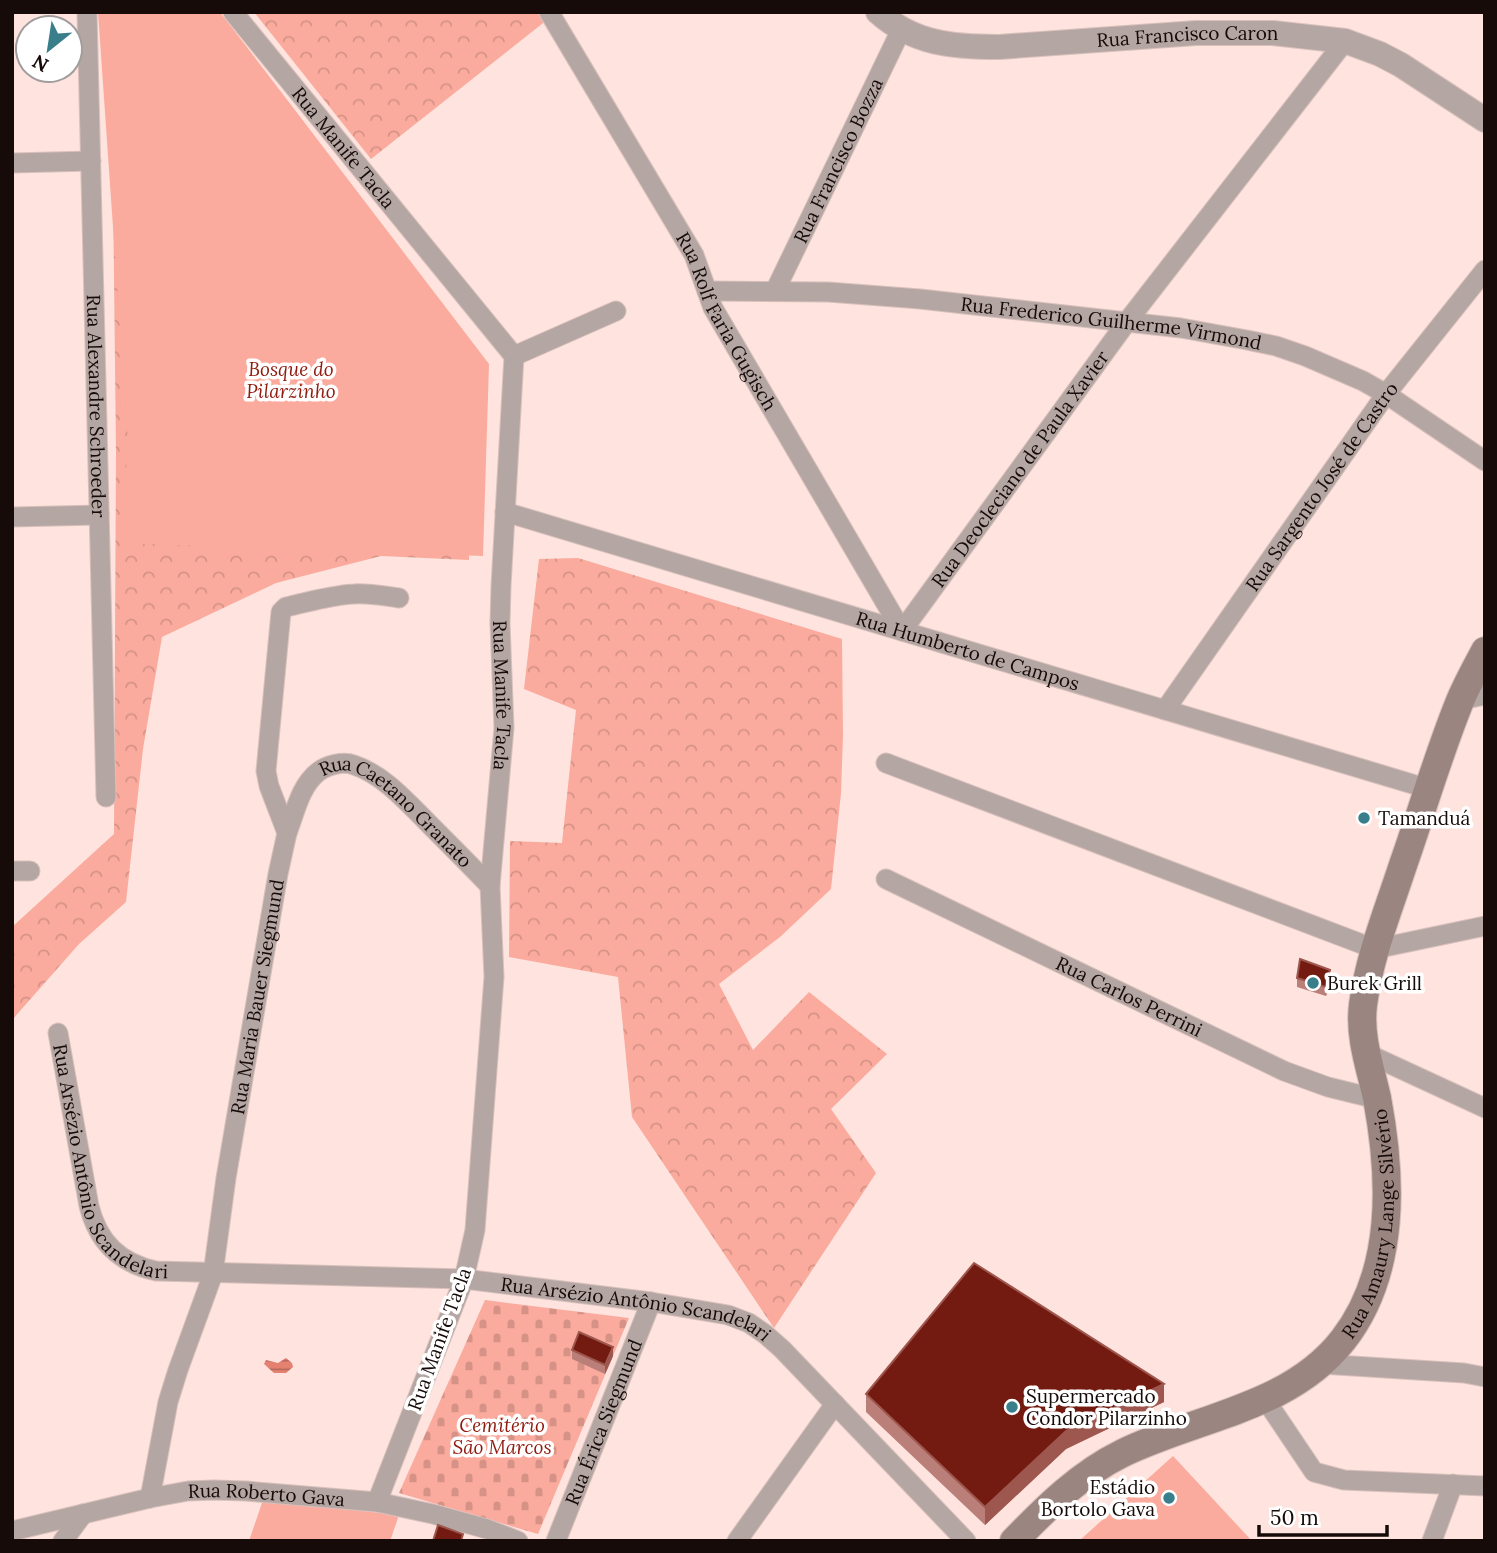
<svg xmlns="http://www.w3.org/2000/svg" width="1497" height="1553" font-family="Lora,serif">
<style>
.forest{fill:url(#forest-crowns)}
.cemetery{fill:url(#cemetery-stones)}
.park{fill:#faab9d}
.water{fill:url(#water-rules)}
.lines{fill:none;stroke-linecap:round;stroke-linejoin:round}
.minor-casing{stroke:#d9c0bc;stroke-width:21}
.tertiary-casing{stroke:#d9c0bc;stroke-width:26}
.secondary-casing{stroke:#d9c0bc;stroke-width:30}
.minor{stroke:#b4a6a3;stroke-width:19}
.tertiary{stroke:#b4a6a3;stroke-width:24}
.secondary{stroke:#9a8581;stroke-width:28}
.wall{fill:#b97f78}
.shaded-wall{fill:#9d574e}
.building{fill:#741b11;stroke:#9d574e;stroke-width:2}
.poi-dot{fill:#397f8b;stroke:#fff;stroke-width:2.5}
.labels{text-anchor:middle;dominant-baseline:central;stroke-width:7;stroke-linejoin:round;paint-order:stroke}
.street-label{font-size:19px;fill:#160b09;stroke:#fff}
.park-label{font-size:19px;font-style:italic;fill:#901a0e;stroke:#fff}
.poi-label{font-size:19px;fill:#160b09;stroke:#fff;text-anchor:start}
</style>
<defs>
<pattern id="forest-crowns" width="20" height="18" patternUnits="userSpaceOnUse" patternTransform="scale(1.75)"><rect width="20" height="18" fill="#faab9d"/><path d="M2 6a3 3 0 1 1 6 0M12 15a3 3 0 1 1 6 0" fill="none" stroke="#d69286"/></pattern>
<pattern id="cemetery-stones" width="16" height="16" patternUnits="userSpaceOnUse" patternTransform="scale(1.75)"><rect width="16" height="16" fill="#faab9d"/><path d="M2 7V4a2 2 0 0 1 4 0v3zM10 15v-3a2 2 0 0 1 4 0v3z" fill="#d69286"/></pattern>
<pattern id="water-rules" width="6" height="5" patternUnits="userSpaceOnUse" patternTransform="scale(1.75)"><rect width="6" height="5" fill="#e48171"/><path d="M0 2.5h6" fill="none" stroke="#b8685b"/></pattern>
</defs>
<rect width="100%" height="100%" fill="#fee3de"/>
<!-- forest -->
<g class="forest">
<path d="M111,12L469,511V560L381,556L276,583L162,637L143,749L126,902L79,944L12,1020V927L114,834L116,452Z"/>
<path d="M254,12H557L371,159Z"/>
<path d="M578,558L842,639L843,735L841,793L831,889L780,937L719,984L753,1050L809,992L887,1054L831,1109L876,1173L774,1328L632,1117L618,977L509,957L510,841L562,843L576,710L524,689L539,559Z"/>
</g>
<!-- cemetery -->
<path class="cemetery" d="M485,1300L629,1318L538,1534L399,1493Z"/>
<!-- park -->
<g class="park">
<path d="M98,12H220L489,364L483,556L121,543L128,442Z"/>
<path d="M1173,1456L1252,1541H1079Z"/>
<path d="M263,1500L399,1515L390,1541H249Z"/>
</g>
<!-- water -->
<path class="water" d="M286,1358L292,1363L293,1367L286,1373H274L264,1364L266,1360L278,1363Z"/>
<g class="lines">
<!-- minor casing -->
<g class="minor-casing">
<g id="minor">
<path id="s1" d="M87,12L106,797"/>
<path id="s2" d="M233,12L514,356L501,586L500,623L504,728L490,886L494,977L475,1230L464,1279L377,1502"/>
<path id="s3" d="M549,12L694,255L713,308L902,631L1126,323L1345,41"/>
<path d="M12,163L91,161"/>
<path id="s4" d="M707,291L828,292L920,299L1181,328L1247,340L1276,346L1305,356L1363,381L1386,394L1485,461"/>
<path id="s5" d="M775,291L901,30"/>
<path d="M514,356L616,311"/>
<path id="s6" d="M505,512L1429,789"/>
<path d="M12,517L99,515"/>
<path d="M1461,700L1485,695"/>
<path id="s7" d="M1165,710L1386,394L1485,270"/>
<path d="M886,763L1375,949L1485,926"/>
<path id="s8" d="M287,833C295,813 300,786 318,772C327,765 343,761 354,765C384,775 407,802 429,824C450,845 470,865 490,886"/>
<path d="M12,871H30"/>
<path id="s9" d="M886,879L1284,1071L1328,1087L1377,1099"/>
<path id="s10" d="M58,1033L89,1206C98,1242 119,1263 156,1271L464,1279L651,1302L728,1315L749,1323L765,1334L782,1349L966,1541"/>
<path d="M1366,1053L1485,1108"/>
<path d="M1321,1364L1464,1373L1485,1377"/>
<path d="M1265,1399L1314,1472L1344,1480L1485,1486"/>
<path id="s11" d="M150,1498L168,1402L178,1370L213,1274L226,1178L278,874L287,833L269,786L266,771L281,612L286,607C309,602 331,595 354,594C369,593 384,596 399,598"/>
<path id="s12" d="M12,1531L150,1498L188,1491L214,1490L246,1491L377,1502L433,1514L487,1529L518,1541"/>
<path d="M63,1541L83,1514"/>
<path id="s13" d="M556,1541L651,1302"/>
<path d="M737,1541L835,1404"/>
<path d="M1432,1541L1453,1484"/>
</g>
</g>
<!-- tertiary casing -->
<g class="tertiary-casing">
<g id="tertiary">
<path id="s14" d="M878,12C914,44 953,47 999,47L1196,33H1273L1345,41L1380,54L1401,65L1485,120"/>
</g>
</g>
<!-- secondary casing -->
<g class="secondary-casing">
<g id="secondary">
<path id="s15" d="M1014,1541C1047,1507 1080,1474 1123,1453C1197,1417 1290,1408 1343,1340C1396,1272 1392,1178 1377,1098C1370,1067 1359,1036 1363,1005C1369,957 1388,911 1403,865C1422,811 1438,755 1460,701C1467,684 1476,668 1485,651"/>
</g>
</g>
<!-- minor -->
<use href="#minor" class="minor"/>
<!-- tertiary -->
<use href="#tertiary" class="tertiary"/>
<!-- secondary -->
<use href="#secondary" class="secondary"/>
</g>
<!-- wall -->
<g class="wall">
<path d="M1297,978L1330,979L1326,996L1297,987Z"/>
<path d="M572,1350L613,1356L605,1374L572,1359Z"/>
<path d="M866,1394L1164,1402L1066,1449L985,1525L866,1412Z"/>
</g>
<!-- shaded-wall -->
<g class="shaded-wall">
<path d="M1330,970V979L1326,996V987Z"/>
<path d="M613,1347V1356L605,1374V1365Z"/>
<path d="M1164,1384V1402L1066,1449L985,1525V1507L1066,1431Z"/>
</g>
<!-- building -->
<g class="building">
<path d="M1300,959L1330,970L1326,987L1297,978Z"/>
<path d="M974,1263L1164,1384L1066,1431L985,1507L866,1394Z"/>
<path d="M579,1332L613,1347L605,1365L572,1350Z"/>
<path d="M438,1525L463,1534L461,1541H433Z"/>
</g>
<!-- markers -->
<g class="poi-dot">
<circle cx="1364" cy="818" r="7"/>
<circle cx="1313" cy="983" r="7"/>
<circle cx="1012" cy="1407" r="7"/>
<circle cx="1169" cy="1498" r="7"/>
</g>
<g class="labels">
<!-- street labels -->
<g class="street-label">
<text stroke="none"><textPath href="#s14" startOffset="318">Rua Francisco Caron</textPath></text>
<text stroke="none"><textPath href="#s2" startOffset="175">Rua Manife Tacla</textPath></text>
<text stroke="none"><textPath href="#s5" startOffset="145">Rua Francisco Bozza</textPath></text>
<text stroke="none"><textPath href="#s3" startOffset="357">Rua Rolf Faria Gugisch</textPath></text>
<text stroke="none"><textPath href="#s4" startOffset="406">Rua Frederico Guilherme Virmond</textPath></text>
<text stroke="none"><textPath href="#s1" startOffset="394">Rua Alexandre Schroeder</textPath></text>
<text stroke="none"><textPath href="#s3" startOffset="914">Rua Deocleciano de Paula Xavier</textPath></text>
<text stroke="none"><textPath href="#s7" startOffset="273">Rua Sargento José de Castro</textPath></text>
<text stroke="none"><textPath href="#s6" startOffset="483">Rua Humberto de Campos</textPath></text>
<text stroke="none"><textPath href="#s2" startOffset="784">Rua Manife Tacla</textPath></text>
<text stroke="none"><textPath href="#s8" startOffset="166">Rua Caetano Granato</textPath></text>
<text stroke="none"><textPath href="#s9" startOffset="270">Rua Carlos Perrini</textPath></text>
<text stroke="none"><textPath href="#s11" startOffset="514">Rua Maria Bauer Siegmund</textPath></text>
<text stroke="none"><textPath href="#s10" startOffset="149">Rua Arsézio Antônio Scandelari</textPath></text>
<text stroke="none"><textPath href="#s15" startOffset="514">Rua Amaury Lange Silvério</textPath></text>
<text stroke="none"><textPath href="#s10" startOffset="758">Rua Arsézio Antônio Scandelari</textPath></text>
<text transform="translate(439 1339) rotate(-70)">Rua Manife Tacla</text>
<text stroke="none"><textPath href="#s13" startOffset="128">Rua Érica Siegmund</textPath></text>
<text stroke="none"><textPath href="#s12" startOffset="259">Rua Roberto Gava</textPath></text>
</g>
<!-- park labels -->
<g class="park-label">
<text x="291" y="369">Bosque do<tspan x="291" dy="22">Pilarzinho</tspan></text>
<text x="502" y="1425">Cemitério<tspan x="502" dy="22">São Marcos</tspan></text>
</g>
<!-- poi labels -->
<g class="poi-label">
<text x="1378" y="818">Tamanduá</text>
<text x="1327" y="983">Burek Grill</text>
<text x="1026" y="1396">Supermercado<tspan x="1026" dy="22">Condor Pilarzinho</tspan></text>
<text x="1155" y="1487" text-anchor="end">Estádio<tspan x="1155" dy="22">Bortolo Gava</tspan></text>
</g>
</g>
<!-- border -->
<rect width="1497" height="1553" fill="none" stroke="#160b09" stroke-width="28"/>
<!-- north arrow -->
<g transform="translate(49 49) rotate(210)"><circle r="33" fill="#ffffff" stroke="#a29d9d" stroke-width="2"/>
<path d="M0-5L12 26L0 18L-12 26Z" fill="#397f8b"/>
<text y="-10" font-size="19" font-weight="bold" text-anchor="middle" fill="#160b09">N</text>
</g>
<!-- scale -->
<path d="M1259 1525v10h128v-10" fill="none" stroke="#160b09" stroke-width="3.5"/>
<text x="1270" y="1525" font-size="21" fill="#160b09" stroke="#ffffff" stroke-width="5" paint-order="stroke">50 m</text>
</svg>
